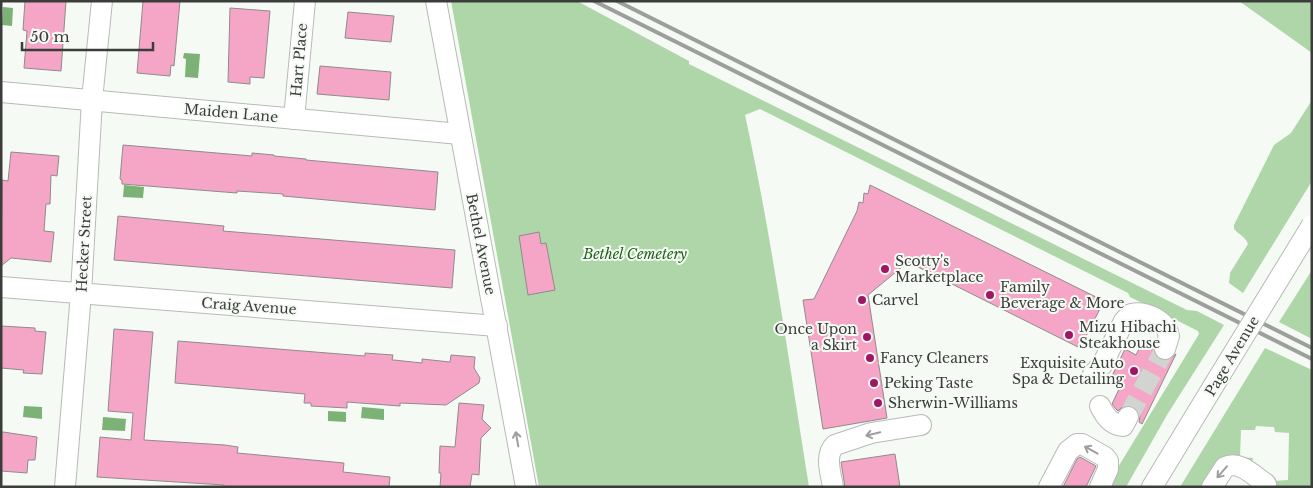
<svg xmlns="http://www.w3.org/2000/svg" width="1313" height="488" font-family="'Libre Baskerville',serif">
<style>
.green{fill:#aed6a9}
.water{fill:#7db277}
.building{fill:#f5a6c6;stroke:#908a8c}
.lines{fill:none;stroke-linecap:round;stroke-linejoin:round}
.minor-tunnel{stroke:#d1d4d0;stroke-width:20;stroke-dasharray:20 10;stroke-linecap:butt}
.minor-casing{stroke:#b7bbb6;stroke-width:22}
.minor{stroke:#fff;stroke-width:20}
.rail{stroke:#9c9f9c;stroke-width:4}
.minor-bridge-casing{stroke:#b7bbb6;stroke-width:22;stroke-linecap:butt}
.minor-bridge{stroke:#fff;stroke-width:20}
.oneway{stroke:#9d9e9d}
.poi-dot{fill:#9f1663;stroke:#f6faf5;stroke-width:2}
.labels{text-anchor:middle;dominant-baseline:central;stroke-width:4;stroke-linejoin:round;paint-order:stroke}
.street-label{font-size:14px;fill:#3b3d3b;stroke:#f6faf5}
.park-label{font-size:14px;font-style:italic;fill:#1a6214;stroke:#f6faf5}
.poi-label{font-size:14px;fill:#3b3d3b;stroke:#f6faf5;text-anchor:start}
</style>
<rect width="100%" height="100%" fill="#f6faf5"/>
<!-- green -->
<g class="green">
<path d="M451,1H577L689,61V64L1187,310L1197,311L1224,325L1167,415L1126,487H1106L1199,334L1198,331L1130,297L1128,293L760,109L745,115C772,238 789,363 809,487H539Z"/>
<path d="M1239,1H1312V53Z"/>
<path d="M1312,100V181L1243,293L1229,283L1230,273L1248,244C1246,237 1238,234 1234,229V225L1274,145L1291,133Z"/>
<path d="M1312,270V339L1279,322Z"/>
<path d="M1265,348L1312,370V487H1279L1274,483L1273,481L1288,480L1289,433L1275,432L1274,427L1256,426L1255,430H1241L1240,457L1253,458L1252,467L1242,461L1207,487H1180Z"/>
</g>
<!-- water -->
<g class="water">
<path d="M3,7L13,8L12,26L2,25Z"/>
<path d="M184,53L200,54L198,78L185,77L186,59L183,58Z"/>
<path d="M124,185L144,187L143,198L123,197Z"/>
<path d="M24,406L42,407V419L23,417Z"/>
<path d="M362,407L384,409V420L361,418Z"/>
<path d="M328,411L346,412V422L328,421Z"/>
<path d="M103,417L126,419L125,431L102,430Z"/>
</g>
<!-- building -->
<g class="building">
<path d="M25,1H66L61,71L24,68L27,31L23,30Z"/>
<path d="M143,1H180L174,66L171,65L170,76L137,73Z"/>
<path d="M230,8L270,11L264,78L250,77V84L228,82Z"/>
<path d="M348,12L394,16L391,42L345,38Z"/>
<path d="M320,66L391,72L389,100L317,94Z"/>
<path d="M123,145L252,156V153L274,155V156L306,159V160L438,172L435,210L316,199L283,196V194L237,191V193L122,184V180L120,179Z"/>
<path d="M11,152L59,156L57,176L51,175L50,204H46L44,231L54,232L51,262L11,258L1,266L2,180L8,181Z"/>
<path d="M870,185L1104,301L1080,348L908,262L868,295L887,418L823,429L803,300L814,299L857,211L859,202L863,203L864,193L868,194Z"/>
<path d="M118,216L224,226L223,231L455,250L452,288L114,260Z"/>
<path d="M539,232L541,244L546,243L555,290L528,295L519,236Z"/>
<path d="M1,326L35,328V331L46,332L42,374L23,373L24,370L1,368Z"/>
<path d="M114,329L153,332L144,440L225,445L238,447L237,453L344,463L343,472L390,477L389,487H224V485L97,477L100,437L131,440L133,413L108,411Z"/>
<path d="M1144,339L1154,344V352L1156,357L1161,360H1168L1176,354L1142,424L1139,422L1140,416L1138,411L1134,407L1127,405L1122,407L1118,411L1116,409L1112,404L1120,387L1109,382L1125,349L1136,355Z"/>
<path d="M178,341L365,356V353L393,355L392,360H394L422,363V359L450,362L451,355L475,357L474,368L480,378L479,383L446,405L400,403V406L347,402V408L311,406V403H304L305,394L175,383Z"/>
<path d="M459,403L484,405L482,419L491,428L481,438L479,475L472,474L470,487H440L441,473H439L440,446L455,447Z"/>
<path d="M3,432L37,437L35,460H28L27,473L1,471V433Z"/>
<path d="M895,454L900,487H845L841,462Z"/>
<path d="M1080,457L1096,466L1086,487H1063L1077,459Z"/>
</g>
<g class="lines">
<!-- minor-tunnel -->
<path class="minor-tunnel" d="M1128,417L1165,349"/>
<!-- minor casing -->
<g class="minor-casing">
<g id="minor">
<path d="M436,1L526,487"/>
<path d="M1,92L460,134"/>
<path d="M294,119L305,1"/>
<path d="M1,287L497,326"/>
<path d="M1093,374L1102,365L1124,321L1131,314C1146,311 1166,320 1169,336L1165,349"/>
<path d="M1100,406C1105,416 1111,425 1123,426L1128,417"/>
<path d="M65,487L81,293L92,100L102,1"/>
<path d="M833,487C831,474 824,455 835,445L871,433L921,425"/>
<path d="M1049,487L1068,451L1077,444H1082L1105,457L1108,461V469L1100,487"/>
<path d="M1152,487L1214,385"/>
<path d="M1212,487L1225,467C1240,460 1254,476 1266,484"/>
</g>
</g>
<!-- minor -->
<use href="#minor" class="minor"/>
<!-- rail -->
<g class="rail">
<path d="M594,1L1312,359"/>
<path d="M617,1L1312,348"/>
</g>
<!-- minor-bridge casing -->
<g class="minor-bridge-casing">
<path id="minor-bridge" d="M1214,385L1312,225"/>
</g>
<!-- minor-bridge -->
<use href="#minor-bridge" class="minor-bridge"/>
</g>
<!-- one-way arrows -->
<defs><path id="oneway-shaft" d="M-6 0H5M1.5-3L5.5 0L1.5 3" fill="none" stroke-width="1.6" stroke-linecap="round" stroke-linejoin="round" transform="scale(1.25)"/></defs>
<g class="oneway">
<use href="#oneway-shaft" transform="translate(873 434) rotate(166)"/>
<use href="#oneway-shaft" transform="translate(517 439) rotate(-100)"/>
<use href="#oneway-shaft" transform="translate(1091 450) rotate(-151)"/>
<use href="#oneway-shaft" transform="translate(1222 472) rotate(131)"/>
</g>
<!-- markers -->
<g class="poi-dot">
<circle cx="885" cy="269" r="5"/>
<circle cx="990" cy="295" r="5"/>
<circle cx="862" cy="300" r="5"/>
<circle cx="1069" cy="335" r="5"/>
<circle cx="867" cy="337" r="5"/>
<circle cx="870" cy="358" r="5"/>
<circle cx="1134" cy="371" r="5"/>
<circle cx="874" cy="383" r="5"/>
<circle cx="878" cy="403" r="5"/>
</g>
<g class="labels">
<!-- street labels -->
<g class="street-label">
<text transform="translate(299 60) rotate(-85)">Hart Place</text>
<text transform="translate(231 113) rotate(5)">Maiden Lane</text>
<text transform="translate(84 244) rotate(-87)">Hecker Street</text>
<text transform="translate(481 244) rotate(79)">Bethel Avenue</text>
<text transform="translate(249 306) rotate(4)">Craig Avenue</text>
<text transform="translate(1232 356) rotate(-59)">Page Avenue</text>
</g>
<!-- park labels -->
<g class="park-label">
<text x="635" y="254">Bethel Cemetery</text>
</g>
<!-- poi labels -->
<g class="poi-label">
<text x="895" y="261">Scotty's<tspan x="895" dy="16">Marketplace</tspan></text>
<text x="1000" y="287">Family<tspan x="1000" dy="16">Beverage &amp; More</tspan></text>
<text x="872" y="300">Carvel</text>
<text x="1079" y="327">Mizu Hibachi<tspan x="1079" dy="16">Steakhouse</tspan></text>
<text x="857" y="329" text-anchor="end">Once Upon<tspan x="857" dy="16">a Skirt</tspan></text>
<text x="880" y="358">Fancy Cleaners</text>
<text x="1124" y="363" text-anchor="end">Exquisite Auto<tspan x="1124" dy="16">Spa &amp; Detailing</tspan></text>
<text x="884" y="383">Peking Taste</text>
<text x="888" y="403">Sherwin-Williams</text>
</g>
</g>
<!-- border -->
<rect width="1313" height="488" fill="none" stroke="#3b3d3b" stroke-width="5"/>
<!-- scale -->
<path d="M22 42v8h131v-8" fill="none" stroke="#3b3d3b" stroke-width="2.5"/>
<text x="30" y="42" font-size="15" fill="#3b3d3b" stroke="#f6faf5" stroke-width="4" paint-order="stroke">50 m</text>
</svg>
